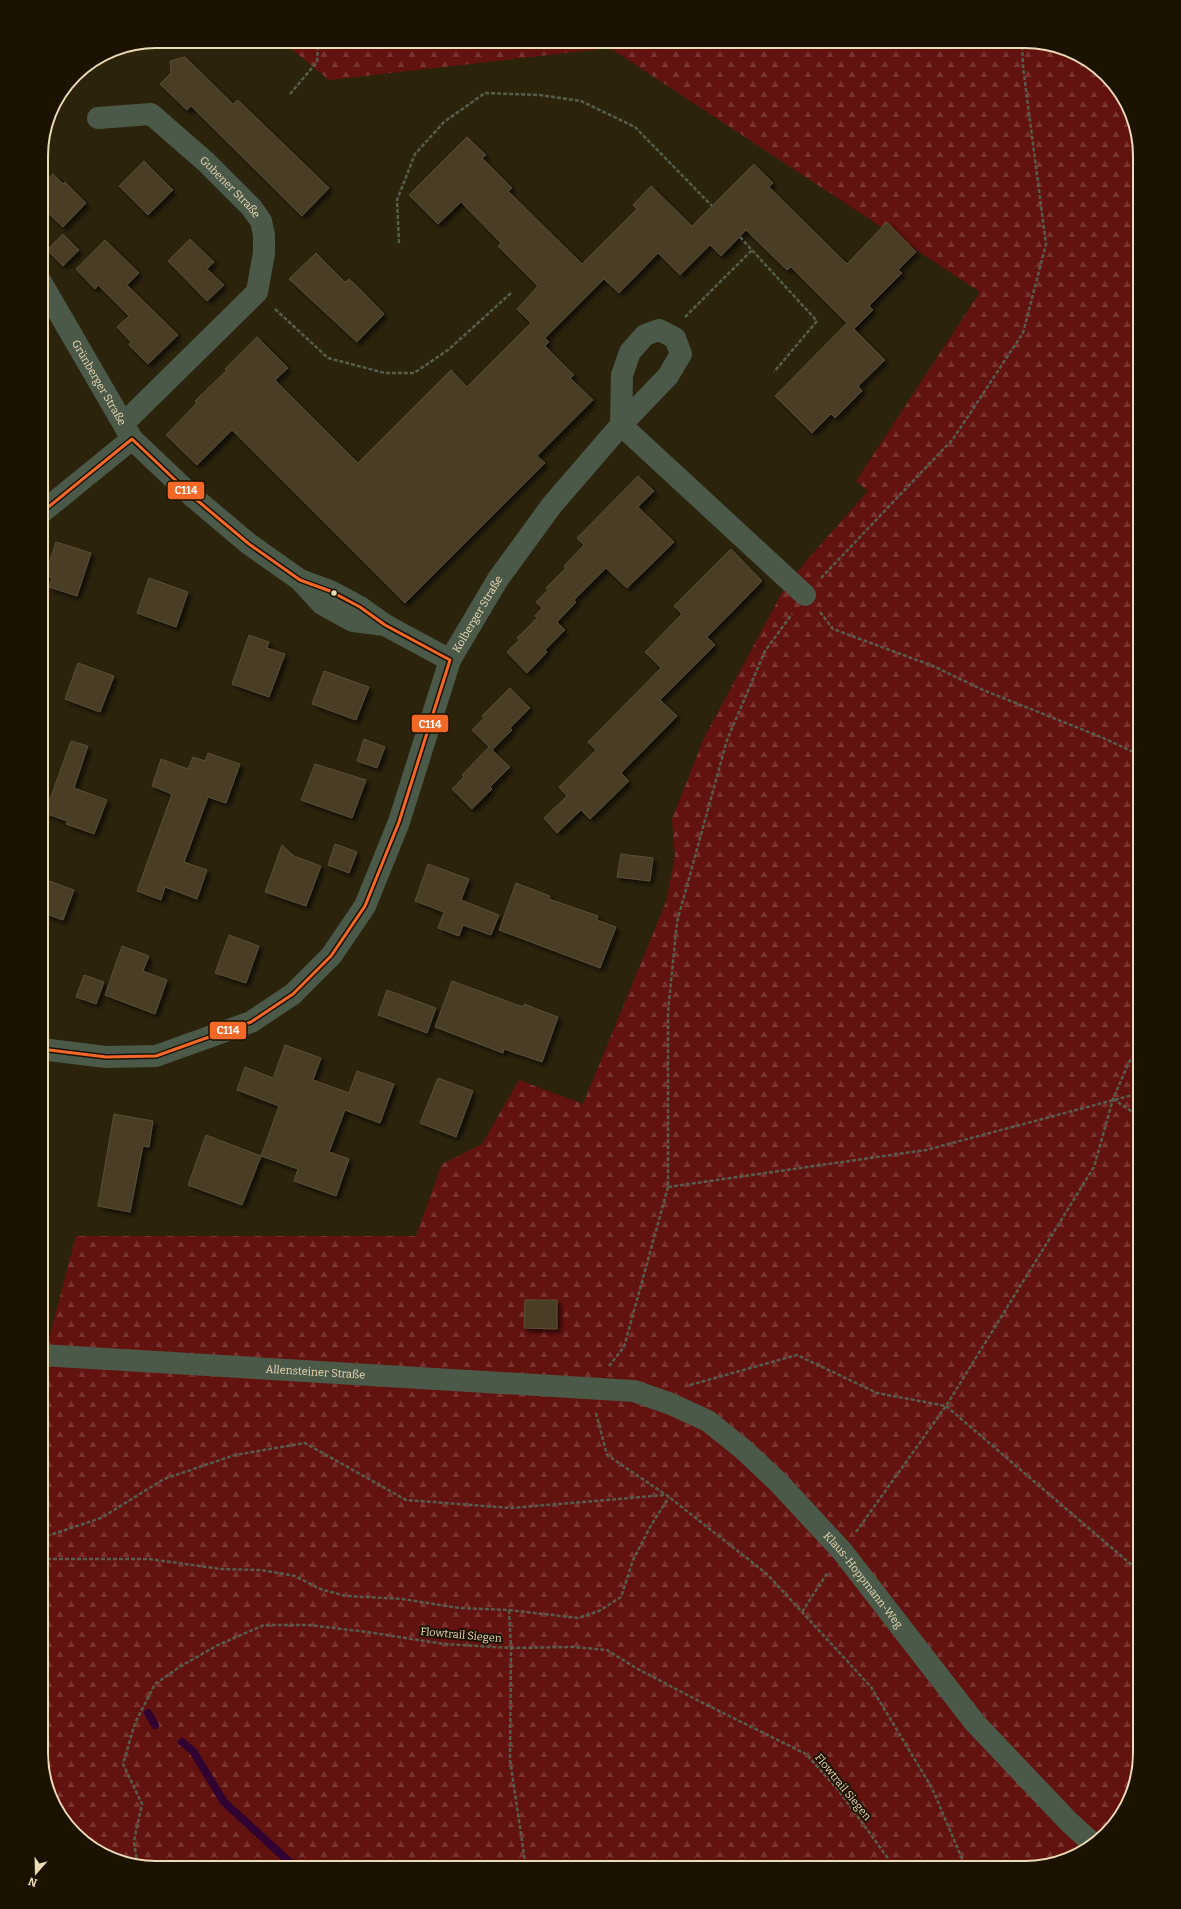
<svg xmlns="http://www.w3.org/2000/svg" width="1181" height="1909" font-family="Bitter,serif">
<style>
.forest{fill:url(#forest-firs)}
.lines{fill:none;stroke-linecap:round;stroke-linejoin:round}
.stream{stroke:#310330;stroke-width:8}
.building{fill:#483e28;stroke:#594f36;filter:url(#shadow)}
.path{stroke:#575d4d;stroke-width:2.5;stroke-dasharray:4 2;stroke-linecap:butt}
.minor{stroke:#4b5948;stroke-width:22}
.bus-1-casing{stroke:#1c1200;stroke-width:6}
.bus-1{stroke:#f36827;stroke-width:3}
.bus-dot{fill:#ecdbb7;stroke:#1c1200;stroke-width:1.5}
.labels{text-anchor:middle;dominant-baseline:central;stroke-width:4;stroke-linejoin:round;paint-order:stroke}
.street-label{font-size:11px;fill:#ecdbb7;stroke:#1c1200}
.rim{fill:none;stroke:#ecdbb7;stroke-width:2}
.line-badge{stroke:#1c1200;stroke-width:1.5}
.badge-label{font-size:11px;text-anchor:middle;font-weight:bold;fill:#fff}
</style>
<defs>
<pattern id="forest-firs" width="22" height="20" patternUnits="userSpaceOnUse"><rect width="22" height="20" fill="#62120f"/><path d="M5 1l3.5 6h-7zM16 11l3.5 6h-7z" fill="#793430"/></pattern>
<filter id="shadow"><feDropShadow dx="3.5" dy="3.5" stdDeviation="2" flood-color="#0009"/></filter>
</defs>
<rect width="100%" height="100%" fill="#2c230d"/>
<!-- forest -->
<path class="forest" d="M282,41H1032L1089,61L1128,105L1140,157V1753L1124,1810L1076,1856L1024,1868H149L93,1849L53,1804L41,1752V1369L76,1236H416L442,1164L482,1144L519,1080L583,1104L666,902L675,856L672,819L704,738L783,591L807,560L868,491L856,481L980,292L610,48L329,80Z"/>
<g class="lines">
<!-- stream -->
<g class="stream">
<path d="M148,1713L155,1725"/>
<path d="M182,1742L193,1751L224,1802L296,1868"/>
</g>
</g>
<!-- building -->
<g class="building">
<path d="M185,57L233,104L238,100L329,188L302,216L191,106L187,110L160,84L171,73L170,61Z"/>
<path d="M467,137L486,155L482,158L512,188L508,191L582,264L637,209L633,205L651,186L692,226L754,164L773,183L769,187L847,264L887,222L916,252L898,270L902,273L869,306L873,310L854,329L885,360L858,386L862,391L835,418L831,414L812,433L775,396L847,323L791,267L787,270L746,230L721,256L710,245L680,275L658,253L619,293L604,279L545,338L549,342L545,346L574,375L570,378L593,400L537,456L545,463L405,603L232,430L197,465L166,435L197,403L195,401L227,370L225,369L257,337L288,368L275,380L358,463L451,370L467,387L531,323L517,309L538,286L498,246L501,243L461,202L438,224L409,195Z"/>
<path d="M144,161L173,190L148,215L119,186Z"/>
<path d="M53,174L63,184L65,182L86,203L63,227L41,206V185Z"/>
<path d="M63,234L79,250L63,266L47,250Z"/>
<path d="M190,239L214,262L207,269L224,285L207,301L168,261Z"/>
<path d="M105,240L139,273L127,285L178,335L148,364L129,345L131,342L117,327L129,316L98,285L95,289L76,269Z"/>
<path d="M316,253L345,282L349,279L360,289L384,314L357,342L289,279Z"/>
<path d="M638,476L654,491L638,507L674,542L627,588L606,568L574,600L576,602L557,622L565,630L545,650L547,652L527,673L507,652L519,640L517,638L537,618L535,616L542,608L536,602L548,590L546,588L566,568L564,566L584,545L577,538Z"/>
<path d="M56,542L91,553L77,596L49,587L52,578L45,576Z"/>
<path d="M731,549L762,581L707,637L715,645L660,700L677,716L621,773L629,781L590,819L581,810L557,833L544,818L567,796L559,787L596,750L588,742L661,668L645,652L682,614L674,606Z"/>
<path d="M149,578L188,592L176,627L137,613Z"/>
<path d="M249,635L269,642L267,648L285,654L269,697L232,684Z"/>
<path d="M78,663L114,676L100,712L65,699Z"/>
<path d="M324,671L369,687L356,720L312,704Z"/>
<path d="M510,688L530,708L510,728L512,730L492,750L510,767L490,787L492,789L472,809L452,789L464,777L462,775L489,747L472,730L484,718L482,716Z"/>
<path d="M364,739L385,747L377,768L357,761Z"/>
<path d="M71,741L88,746L74,788L107,800L94,834L66,824L67,821L45,813Z"/>
<path d="M208,753L240,764L226,803L208,797L184,862L207,870L197,899L165,887L161,900L137,891L172,794L152,786L161,759L188,769L193,757L205,761Z"/>
<path d="M315,764L366,780L352,818L301,800Z"/>
<path d="M335,844L357,852L349,873L328,865Z"/>
<path d="M282,845L294,856L321,866L306,906L265,892Z"/>
<path d="M621,854L653,858L650,881L617,877Z"/>
<path d="M428,864L469,879L461,900L499,915L491,935L463,925L459,936L438,928L444,912L415,901Z"/>
<path d="M41,878L74,890L63,920L41,912Z"/>
<path d="M516,883L550,896L549,899L598,916L597,920L616,927L600,968L499,930Z"/>
<path d="M229,935L259,946L246,983L215,973Z"/>
<path d="M122,946L149,956L143,971L167,980L155,1014L105,995Z"/>
<path d="M84,975L104,982L96,1004L76,997Z"/>
<path d="M452,981L523,1007L524,1004L558,1017L542,1062L504,1049L503,1053L435,1027Z"/>
<path d="M387,990L436,1008L427,1033L378,1015Z"/>
<path d="M285,1045L321,1058L313,1080L349,1093L357,1071L394,1084L380,1123L345,1110L329,1152L349,1159L336,1196L294,1181L298,1169L261,1156L242,1205L188,1185L206,1135L261,1156L279,1106L237,1090L245,1067L273,1078Z"/>
<path d="M438,1078L473,1091L456,1137L420,1123Z"/>
<path d="M114,1114L153,1121L149,1147L143,1146L130,1212L98,1206Z"/>
<path d="M525,1300H557V1329L524,1328Z"/>
</g>
<g class="lines">
<!-- path -->
<g class="path">
<path d="M290,94L317,62L318,41"/>
<path d="M740,237L817,321L774,372"/>
<path d="M399,243L397,200L415,154L444,122L485,93L540,95L581,101L635,127L712,206"/>
<path d="M275,309L328,358L385,373H414L448,350L511,293"/>
<path d="M685,317L752,250"/>
<path d="M821,578L953,439L1023,333L1046,244L1023,67L1022,41"/>
<path d="M820,612L833,629L933,666L983,690L1101,737L1140,755"/>
<path d="M1113,1099L1140,1117"/>
<path d="M668,1187L926,1150L1140,1093"/>
<path d="M609,1366L624,1347L668,1187V1012L677,922L727,740L765,651L792,614"/>
<path d="M690,1385L797,1355L877,1393L946,1406L1140,1572"/>
<path d="M596,1413L607,1455L669,1497L767,1574L871,1687L932,1788L966,1868"/>
<path d="M856,1532L946,1406L1094,1167L1113,1099L1129,1062L1140,1048"/>
<path d="M41,1538L101,1518L164,1479L235,1455L305,1443L406,1500L511,1508L665,1495"/>
<path d="M41,1559H149L221,1569L261,1570L295,1576L320,1589L346,1596L403,1599L459,1608L509,1610L578,1618L599,1611L621,1597L633,1560L650,1527L669,1497"/>
<path d="M509,1610L511,1648L510,1760L526,1868"/>
<path d="M802,1612L828,1572"/>
<path d="M137,1864L134,1841L142,1804L123,1764L135,1723L155,1684L181,1666L218,1645L264,1625H309L367,1632L444,1644L511,1648L573,1647L607,1650L636,1668L695,1699L806,1754L839,1791L887,1857L891,1868"/>
</g>
<!-- minor -->
<g class="minor">
<path id="s1" d="M98,118L151,114L206,162L251,207L261,221L264,235V253L257,292L124,423"/>
<path id="s2" d="M41,282L132,439L192,496L249,544L300,580L322,604L353,621L385,625"/>
<path d="M41,513L132,439"/>
<path d="M303,581L330,591L360,607L385,625L450,660"/>
<path id="s3" d="M41,1049L106,1057L156,1056L251,1022L293,994L331,956L365,906L399,822L450,660L498,579L552,505L621,425L668,376L681,354L675,338L659,330L645,335L630,352L622,375L621,425L805,595"/>
<path id="s4" d="M41,1355L634,1391L671,1404L708,1421L744,1450L778,1482L842,1551L975,1723L1069,1822L1091,1842"/>
</g>
<!-- bus-1 casing -->
<g class="bus-1-casing">
<path id="bus-1" d="M41,1049L106,1057L156,1056L251,1022L293,994L331,956L365,906L399,822L450,660L385,625L360,607L330,591L300,580L249,544L192,496L132,439L41,513"/>
</g>
<!-- bus-1 -->
<use href="#bus-1" class="bus-1"/>
</g>
<!-- markers -->
<circle class="bus-dot" cx="334" cy="593" r="3.5"/>
<g class="labels">
<!-- street labels -->
<g class="street-label">
<text stroke="none"><textPath href="#s1" startOffset="161">Gubener Straße</textPath></text>
<text stroke="none"><textPath href="#s2" startOffset="116">Grünberger Straße</textPath></text>
<text stroke="none"><textPath href="#s3" startOffset="695">Kolberger Straße</textPath></text>
<text stroke="none"><textPath href="#s4" startOffset="275">Allensteiner Straße</textPath></text>
<text stroke="none"><textPath href="#s4" startOffset="897">Klaus-Hoppmann-Weg</textPath></text>
<text transform="translate(461 1635) rotate(5)">Flowtrail Siegen</text>
<text transform="translate(843 1787) rotate(51)">Flowtrail Siegen</text>
</g>
</g>
<!-- crop -->
<path d="M0 0H1181V1909H0ZM156 48H1025A108 108 0 0 1 1133 156V1753A108 108 0 0 1 1025 1861H156A108 108 0 0 1 48 1753V156A108 108 0 0 1 156 48Z" fill="#1c1200" fill-rule="evenodd"/>
<path class="rim" d="M156 48H1025A108 108 0 0 1 1133 156V1753A108 108 0 0 1 1025 1861H156A108 108 0 0 1 48 1753V156A108 108 0 0 1 156 48Z"/>
<g class="line-badge">
<rect x="167" y="481" width="38" height="19" rx="4" fill="#f36827"/>
<rect x="411" y="714" width="38" height="19" rx="4" fill="#f36827"/>
<rect x="209" y="1021" width="38" height="19" rx="4" fill="#f36827"/>
</g>
<g class="badge-label">
<text x="186" y="494">C114</text>
<text x="430" y="728">C114</text>
<text x="228" y="1034">C114</text>
</g>
<!-- north arrow -->
<g transform="translate(36 1873) rotate(200)" stroke="#1c1200" stroke-width="3" paint-order="stroke">
<path d="M0-3L7 15L0 10L-7 15Z" fill="#ecdbb7"/>
<text y="-6" font-size="11" font-weight="bold" text-anchor="middle" fill="#ecdbb7">N</text>
</g>
</svg>
